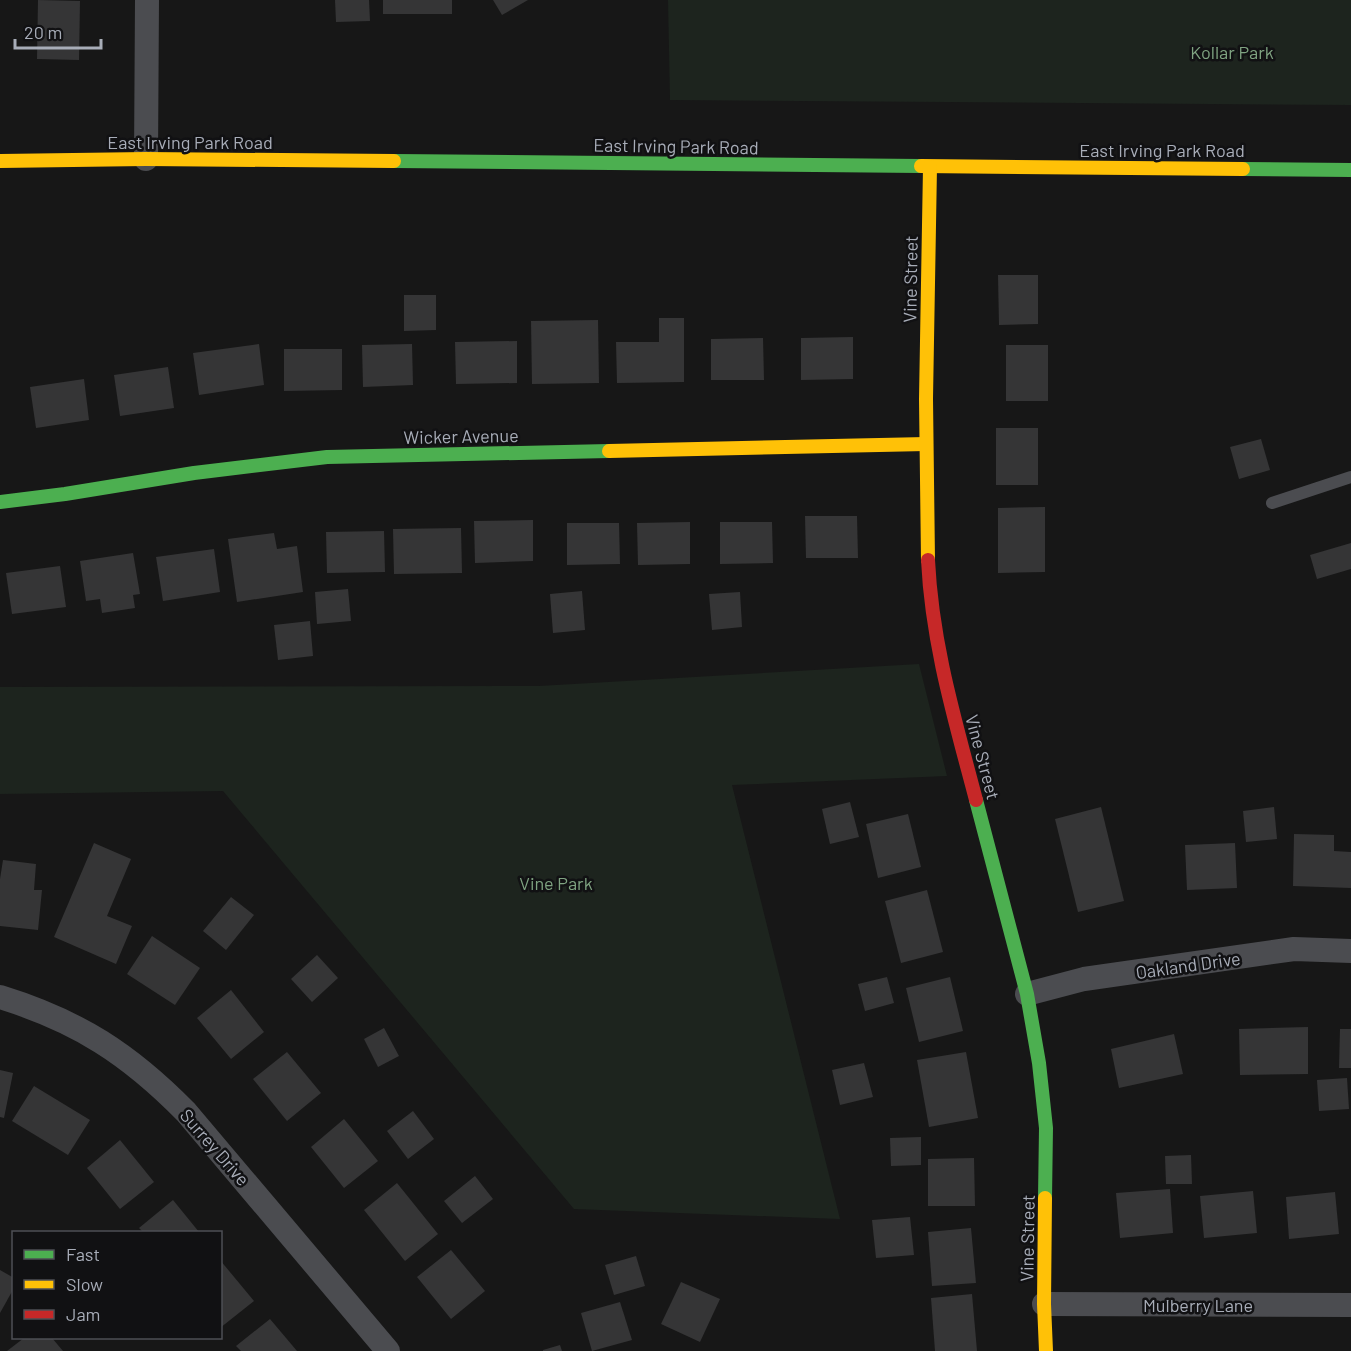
<svg xmlns="http://www.w3.org/2000/svg" width="1351" height="1351" font-family="Barlow,sans-serif">
<style>
.green{fill:#1d241e}
.building{fill:#353536}
.lines{fill:none;stroke-linecap:round;stroke-linejoin:round}
.lane{stroke:#4b4c50;stroke-width:12}
.street{stroke:#4b4c50;stroke-width:24}
.fast{stroke:#4caf50;stroke-width:14}
.slow{stroke:#ffc107;stroke-width:14}
.jam{stroke:#c62828;stroke-width:14}
.labels{text-anchor:middle;dominant-baseline:central;stroke-width:5;stroke-linejoin:round;paint-order:stroke}
.park-label{font-size:18px;fill:#7fa381;stroke:#111113}
.street-label{font-size:18px;fill:#a8adb8;stroke:#111113}
</style>
<rect width="100%" height="100%" fill="#171717"/>
<!-- green -->
<g class="green">
<path d="M668,0H1351V105L670,100Z"/>
<path d="M919,664L947,776L732,785L840,1219L574,1209L223,791L0,794V687L539,686Z"/>
</g>
<!-- building -->
<g class="building">
<path d="M38,0L80,1L79,60L37,59Z"/>
<path d="M335,0H369L370,21L336,22Z"/>
<rect x="383" y="0" width="69" height="14"/>
<path d="M493,0H528L502,15Z"/>
<path d="M998,275H1038V324L999,325Z"/>
<path d="M404,295H436V330L404,331Z"/>
<path d="M659,318H684V382L617,383L616,342H659Z"/>
<path d="M598,320L599,383L532,384L531,321Z"/>
<path d="M853,337V379L801,380V338Z"/>
<path d="M763,338L764,380H711V339Z"/>
<path d="M517,341V383L456,384L455,342Z"/>
<path d="M259,344L264,385L199,395L193,353Z"/>
<path d="M412,344L413,385L363,387L362,345Z"/>
<rect x="1006" y="345" width="42" height="56"/>
<path d="M284,349H342V390L284,391Z"/>
<path d="M168,367L174,408L120,416L114,375Z"/>
<path d="M84,379L89,420L36,428L30,387Z"/>
<rect x="996" y="428" width="42" height="57"/>
<path d="M1261,439L1270,470L1239,479L1230,447Z"/>
<path d="M1045,507V572L998,573V508Z"/>
<path d="M805,516H857L858,558H806Z"/>
<path d="M533,520V561L475,563L474,521Z"/>
<path d="M690,522V564L638,565L637,523Z"/>
<path d="M720,522H772L773,563L720,564Z"/>
<path d="M567,523H619L620,564L567,565Z"/>
<path d="M461,528L462,573L394,574L393,529Z"/>
<path d="M384,531L385,572L327,573L326,532Z"/>
<path d="M274,533L277,549L297,546L303,592L237,602L228,539Z"/>
<path d="M1351,543V569L1317,579L1310,555Z"/>
<path d="M214,549L220,592L163,601L156,557Z"/>
<path d="M133,553L140,594L133,595L135,608L102,613L100,599L86,601L80,561Z"/>
<path d="M60,566L66,607L12,614L6,573Z"/>
<path d="M348,589L351,621L317,624L315,592Z"/>
<path d="M582,591L585,630L553,633L550,594Z"/>
<path d="M740,592L742,627L712,630L709,594Z"/>
<path d="M310,621L313,656L278,660L274,625Z"/>
<path d="M850,802L859,837L830,844L822,809Z"/>
<path d="M1101,807L1124,901L1078,912L1055,819Z"/>
<path d="M1274,807L1277,839L1246,842L1243,811Z"/>
<path d="M908,814L921,867L878,878L866,824Z"/>
<path d="M1294,834L1334,835V851L1351,852V888L1293,886Z"/>
<path d="M94,843L131,859L107,916L132,926L116,964L54,937Z"/>
<path d="M1235,843L1237,888L1187,890L1185,845Z"/>
<path d="M3,860L36,864L34,890H42L38,930L0,926V879Z"/>
<path d="M927,890L943,952L901,963L885,901Z"/>
<path d="M231,897L254,915L226,950L203,931Z"/>
<path d="M152,936L200,968L175,1005L127,974Z"/>
<path d="M317,955L338,978L312,1002L291,979Z"/>
<path d="M887,977L894,1003L865,1011L858,984Z"/>
<path d="M950,977L963,1031L919,1042L906,988Z"/>
<path d="M231,990L264,1032L231,1059L197,1018Z"/>
<path d="M1308,1027V1074L1240,1075L1239,1029Z"/>
<path d="M384,1028L399,1056L378,1067L364,1039Z"/>
<path d="M1340,1029H1351V1068H1339Z"/>
<path d="M1174,1034L1183,1074L1119,1088L1111,1049Z"/>
<path d="M287,1052L321,1093L287,1121L253,1079Z"/>
<path d="M966,1052L978,1118L929,1127L917,1060Z"/>
<path d="M864,1063L873,1097L840,1105L832,1070Z"/>
<path d="M0,1070L13,1073L4,1118L0,1117Z"/>
<path d="M1347,1078L1349,1109L1319,1111L1317,1080Z"/>
<path d="M34,1086L90,1120L68,1155L12,1121Z"/>
<path d="M413,1111L434,1139L408,1159L387,1131Z"/>
<path d="M344,1119L378,1161L344,1188L311,1147Z"/>
<path d="M921,1137V1165L891,1166L890,1138Z"/>
<path d="M120,1140L154,1182L120,1209L87,1168Z"/>
<path d="M1191,1155L1192,1184H1166L1165,1156Z"/>
<path d="M974,1158L975,1206H928V1159Z"/>
<path d="M475,1176L493,1199L462,1223L444,1201Z"/>
<path d="M397,1183L438,1234L405,1261L364,1210Z"/>
<path d="M1170,1189L1173,1233L1120,1238L1116,1193Z"/>
<path d="M1253,1191L1257,1233L1204,1238L1200,1196Z"/>
<path d="M1335,1192L1339,1234L1289,1239L1286,1197Z"/>
<path d="M173,1200L199,1232H143L139,1228Z"/>
<path d="M910,1217L914,1255L876,1258L872,1220Z"/>
<path d="M971,1228L976,1283L932,1286L928,1232Z"/>
<path d="M451,1250L485,1291L451,1319L417,1277Z"/>
<path d="M636,1256L645,1286L614,1295L605,1265Z"/>
<path d="M220,1260L254,1301L220,1328Z"/>
<path d="M0,1270L14,1278V1288L0,1313Z"/>
<path d="M681,1282L720,1299L700,1342L661,1324Z"/>
<path d="M972,1294L977,1351H935L931,1298Z"/>
<path d="M620,1302L632,1340L592,1351L581,1313Z"/>
<path d="M270,1319L297,1351H241L236,1346Z"/>
<path d="M24,1338H52L63,1351H7Z"/>
<path d="M560,1345L562,1351H543V1350Z"/>
</g>
<g class="lines">
<!-- lane -->
<path class="lane" d="M1272,503L1351,477"/>
<!-- street -->
<g class="street">
<path d="M146,159L147,0"/>
<path d="M1027,994L1084,979L1294,949L1351,951"/>
<path d="M0,997C78,1021 129,1054 186,1112L388,1351"/>
<path d="M1044,1304L1351,1305"/>
</g>
<!-- fast -->
<g class="fast">
<path d="M394,161L921,166"/>
<path d="M1243,169L1351,170"/>
<path d="M0,502L65,494L194,473L327,457L609,451"/>
<path d="M976,800L1027,994L1039,1063L1046,1128L1045,1198"/>
</g>
<!-- slow -->
<g class="slow">
<path d="M0,161L146,159L394,161"/>
<path d="M921,166L1243,169"/>
<path d="M609,451L926,444"/>
<path d="M928,560L926,399L930,167"/>
<path d="M1045,1198L1044,1304L1046,1351"/>
</g>
<!-- jam -->
<path class="jam" d="M928,560C932,644 955,720 976,800"/>
</g>
<g class="labels">
<!-- park labels -->
<g class="park-label">
<text x="1232" y="52">Kollar Park</text>
<text x="556" y="883">Vine Park</text>
</g>
<!-- street labels -->
<g class="street-label">
<text x="190" y="142">East Irving Park Road</text>
<text transform="translate(676 146) rotate(1)">East Irving Park Road</text>
<text x="1162" y="150">East Irving Park Road</text>
<text transform="translate(910 279) rotate(-89)">Vine Street</text>
<text transform="translate(461 436) rotate(-1)">Wicker Avenue</text>
<text transform="translate(983 757) rotate(75)">Vine Street</text>
<text transform="translate(1188 965) rotate(-8)">Oakland Drive</text>
<text transform="translate(215 1147) rotate(49)">Surrey Drive</text>
<text transform="translate(1027 1238) rotate(-89)">Vine Street</text>
<text x="1198" y="1305">Mulberry Lane</text>
</g>
</g>
<!-- legend -->
<rect x="12" y="1231" width="210" height="108" fill="#111113" stroke="#4d4f55" stroke-width="1.5"/>
<rect x="24" y="1250" width="30" height="9" fill="#4caf50" stroke="#4d4f55" stroke-width="1.5"/>
<text x="66" y="1261" font-size="18" fill="#a8adb8">Fast</text>
<rect x="24" y="1280" width="30" height="9" fill="#ffc107" stroke="#4d4f55" stroke-width="1.5"/>
<text x="66" y="1291" font-size="18" fill="#a8adb8">Slow</text>
<rect x="24" y="1310" width="30" height="9" fill="#c62828" stroke="#4d4f55" stroke-width="1.5"/>
<text x="66" y="1321" font-size="18" fill="#a8adb8">Jam</text>
<!-- scale -->
<path d="M15 39v9h86v-9" fill="none" stroke="#a8adb8" stroke-width="3"/>
<text x="24" y="39" font-size="18" fill="#a8adb8" stroke="#111113" stroke-width="4.5" paint-order="stroke">20 m</text>
</svg>
